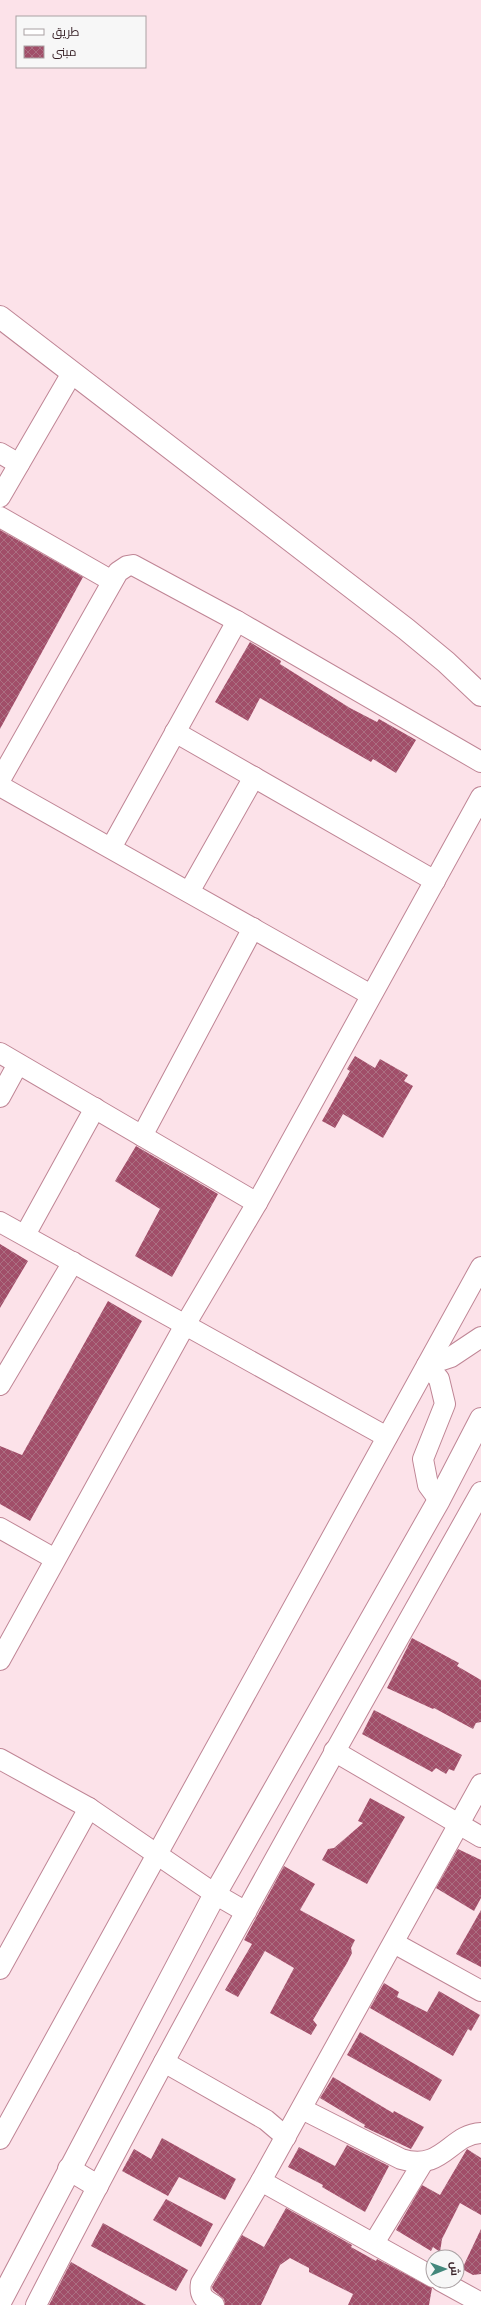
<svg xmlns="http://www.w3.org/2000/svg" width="481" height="2305" font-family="'IBM Plex Sans',Cairo,sans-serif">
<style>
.building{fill:url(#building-cross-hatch)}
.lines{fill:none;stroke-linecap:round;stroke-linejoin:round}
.minor-casing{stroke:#bf8595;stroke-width:22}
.major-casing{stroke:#bf8595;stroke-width:24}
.minor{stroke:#fff;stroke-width:20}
.major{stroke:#fff;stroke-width:22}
</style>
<defs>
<pattern id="building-cross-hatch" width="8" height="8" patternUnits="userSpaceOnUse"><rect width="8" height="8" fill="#a14e69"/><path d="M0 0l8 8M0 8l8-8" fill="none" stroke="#ab6f82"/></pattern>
</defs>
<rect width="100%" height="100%" fill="#fce2e9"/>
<!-- building -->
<g class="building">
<path d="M0,530L83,577L0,729Z"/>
<path d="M250,642L281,661L280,664L350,708L377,722L379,719L416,740L396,773L373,759L371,762L260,698L248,721L215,702Z"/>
<path d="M355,1056L375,1068L380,1059L408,1075L404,1081L413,1086L383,1138L343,1114L335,1128L322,1121L350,1071L347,1069Z"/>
<path d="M136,1146L218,1194L172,1277L135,1256L160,1209L115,1181Z"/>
<path d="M0,1244L28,1261L0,1308Z"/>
<path d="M108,1301L142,1321L30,1521L0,1504V1446L22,1455Z"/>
<path d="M412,1638L459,1663L457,1666L481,1680V1722L476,1723L473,1729L434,1708L433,1709L387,1688Z"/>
<path d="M374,1710L462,1755L454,1771L449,1769L446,1774L436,1768L432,1772L362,1734Z"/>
<path d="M370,1798L405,1817L367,1884L322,1860L328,1849L334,1848L363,1823L358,1821Z"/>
<path d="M458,1849L481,1860V1898L474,1911L436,1888Z"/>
<path d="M284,1866L315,1884L300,1910L355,1940L351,1948L352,1953L347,1963L313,2020L317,2025L311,2035L270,2013L294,1968L265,1951L238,1997L225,1990L252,1944L244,1940Z"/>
<path d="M481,1910V1967L456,1954Z"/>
<path d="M384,1983L399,1992L397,1997L427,2012L439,1991L480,2015L471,2031L468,2029L453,2056L370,2008Z"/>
<path d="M360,2032L442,2080L430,2101L347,2055Z"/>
<path d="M333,2077L393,2113L394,2111L424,2127L411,2149L364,2127L365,2125L320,2098Z"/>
<path d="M162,2138L236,2179L225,2200L179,2177L168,2196L122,2171L134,2149L151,2159Z"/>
<path d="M347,2145L389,2166L365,2212L322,2187L323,2185L288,2167L299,2147L335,2166Z"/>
<path d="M467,2149L481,2158V2215L460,2203L442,2239L440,2252L433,2247L431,2251L396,2230L422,2185L440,2195Z"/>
<path d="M166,2199L213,2224L201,2247L153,2220Z"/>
<path d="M286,2208L352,2245L351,2247L376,2261L377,2259L432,2288L429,2305H348L353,2294L309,2272V2268L290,2258L280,2265L261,2305H225L224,2299L213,2290L212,2287L242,2235L264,2247Z"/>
<path d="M103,2223L188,2270L176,2291L91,2246Z"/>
<path d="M481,2229V2274L473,2275L462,2269Z"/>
<path d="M71,2262L146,2305H49Z"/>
</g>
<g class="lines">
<!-- minor casing -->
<g class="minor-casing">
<g id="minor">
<path d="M0,453L19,464"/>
<path d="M0,497L72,373"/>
<path d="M0,517L112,581"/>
<path d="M175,732L435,881"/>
<path d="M0,780L118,572L127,566L133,565L237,621L481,762"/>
<path d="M0,786L371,995"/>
<path d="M111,848L237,621"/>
<path d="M189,892L254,777"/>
<path d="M0,1053L257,1203"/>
<path d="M0,1097L18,1064"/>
<path d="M142,1136L253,928"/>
<path d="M0,1222L387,1437"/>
<path d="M25,1235L95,1108"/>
<path d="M0,1385L73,1262"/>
<path d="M439,1500L428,1485L423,1459L445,1404L439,1379L427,1365L451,1357L481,1337"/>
<path d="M0,1528L55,1559"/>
<path d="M0,1660L185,1325L257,1203L481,797"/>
<path d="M334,1751L481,1837"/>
<path d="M0,1759L89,1808L215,1894L246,1912"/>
<path d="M394,1943L481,1991"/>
<path d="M0,1969L89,1808"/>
<path d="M164,2062L266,2120L286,2137"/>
<path d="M302,2109L401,2159C443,2172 450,2134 481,2133"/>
<path d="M0,2139L481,1267"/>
<path d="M374,2243L422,2164"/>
<path d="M433,2277L261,2181L481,1784"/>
<path d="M441,2281L481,2303"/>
<path d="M36,2305C177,2030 329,1761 481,1492"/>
<path d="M214,2305C203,2299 199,2295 201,2283L261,2181"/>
</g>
</g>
<!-- major casing -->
<g class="major-casing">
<g id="major">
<path d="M0,317L406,629L446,662L481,695"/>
<path d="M69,2169L97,2186"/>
<path d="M0,2302L215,1894L439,1500L481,1419"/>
</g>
</g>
<!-- minor -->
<use href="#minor" class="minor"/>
<!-- major -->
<use href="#major" class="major"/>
</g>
<!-- legend -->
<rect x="16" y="16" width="130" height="52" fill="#f7f7f7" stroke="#aaa1a3"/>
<rect x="24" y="29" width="20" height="6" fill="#ffffff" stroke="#aaa1a3"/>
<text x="52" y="36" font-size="12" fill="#372026">طريق</text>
<rect x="24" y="46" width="20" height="12" fill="url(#building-cross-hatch)" stroke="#aaa1a3"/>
<text x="52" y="56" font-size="12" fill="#372026">مبنى</text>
<!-- north arrow -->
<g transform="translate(445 2269) rotate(89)"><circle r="19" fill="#f7f7f7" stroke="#aaa1a3"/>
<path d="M0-3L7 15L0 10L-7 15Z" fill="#43887c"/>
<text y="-6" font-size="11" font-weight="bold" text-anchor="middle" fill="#372026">ش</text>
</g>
</svg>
